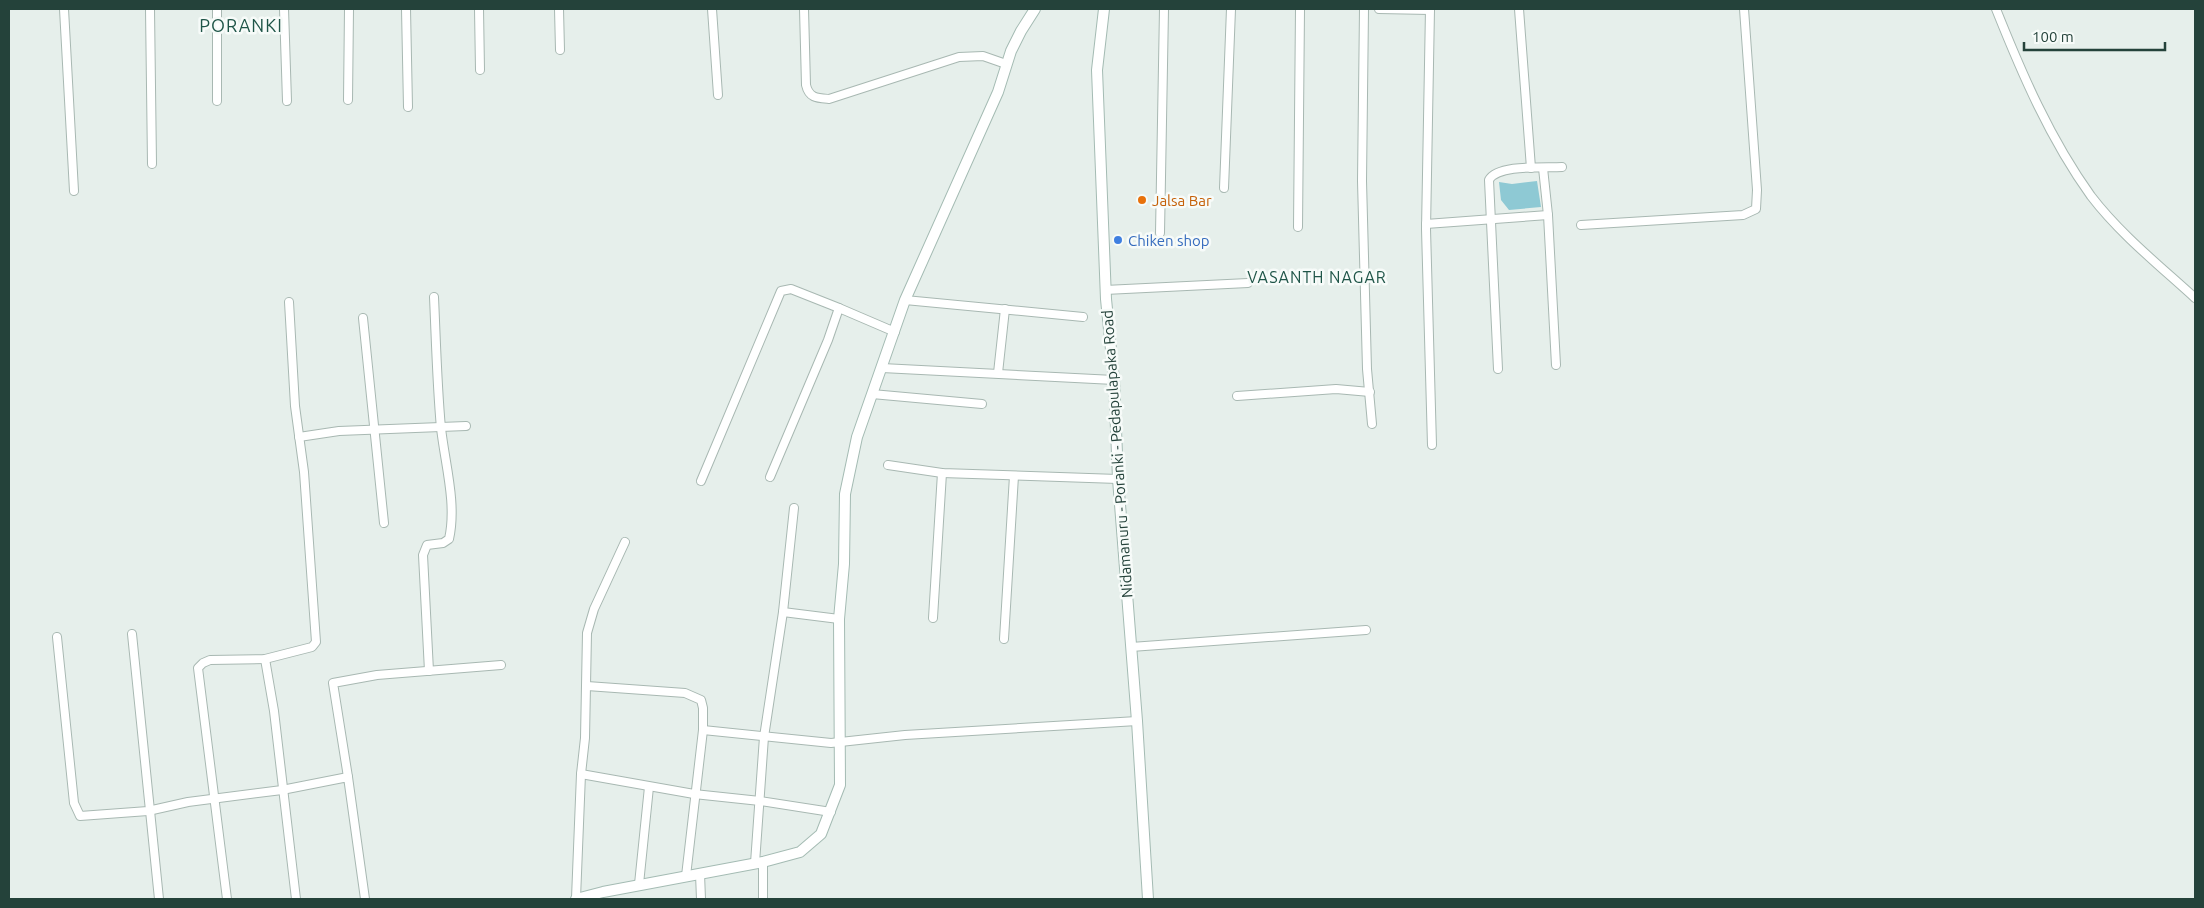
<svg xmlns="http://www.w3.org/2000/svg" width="2204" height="908" font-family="Ubuntu,sans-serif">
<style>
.water{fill:#8ec9d4}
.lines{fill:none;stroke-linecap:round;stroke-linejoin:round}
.street-casing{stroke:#a8b8b2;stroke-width:10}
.secondary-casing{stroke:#a4bbb3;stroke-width:12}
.street{stroke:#fff;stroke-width:8}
.secondary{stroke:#fff;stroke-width:10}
.food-dot{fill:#e8710a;stroke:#f7fbf9;stroke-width:2}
.shop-dot{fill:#3f7fe0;stroke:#f7fbf9;stroke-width:2}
.labels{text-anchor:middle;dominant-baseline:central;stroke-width:5;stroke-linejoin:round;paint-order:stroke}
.food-label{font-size:15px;fill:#c56008;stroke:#f7fbf9;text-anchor:start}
.shop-label{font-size:15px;fill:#366cbe;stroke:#f7fbf9;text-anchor:start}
.street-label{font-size:15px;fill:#24423a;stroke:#f7fbf9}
.neighbourhood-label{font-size:16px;letter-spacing:1px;fill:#1f5548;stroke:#f7fbf9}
.quarter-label{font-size:18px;letter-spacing:1px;fill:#1f5548;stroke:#f7fbf9}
</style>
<rect width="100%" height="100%" fill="#e6efeb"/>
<!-- water -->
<path class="water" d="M1537,181L1541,207L1509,210L1501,200L1499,182L1512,184Z"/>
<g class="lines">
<!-- street casing -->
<g class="street-casing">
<g id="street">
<path d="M64,9L74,191"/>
<path d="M150,9L152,164"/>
<path d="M284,9L287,101"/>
<path d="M406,9L408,107"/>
<path d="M479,9L480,70"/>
<path d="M559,9L560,50"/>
<path d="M712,9L718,95"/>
<path d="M804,9L806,85C809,98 817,98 829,99L959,57L983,56L1006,64"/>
<path d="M1364,9L1362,181L1367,369L1372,424"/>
<path d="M1379,9L1430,10"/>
<path d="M1430,9L1426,229L1432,445"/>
<path d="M1519,9L1531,168"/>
<path d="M1996,9C2022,74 2050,139 2091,196C2120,234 2160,266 2195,298"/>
<path d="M348,100L349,9"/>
<path d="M217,101V9"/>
<path d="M1543,168L1548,215L1556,365"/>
<path d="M1224,188L1231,9"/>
<path d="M1426,224L1548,215"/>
<path d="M1581,225L1743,215L1756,209L1757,190L1744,9"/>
<path d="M1298,227L1300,9"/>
<path d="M1160,233L1164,9"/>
<path d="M1105,290L1248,283"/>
<path d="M905,300L1083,317"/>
<path d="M363,318L384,523"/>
<path d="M882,368L1114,380"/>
<path d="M1498,369L1489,180C1498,164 1544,168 1562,167"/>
<path d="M998,373L1005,309"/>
<path d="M872,394L982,404"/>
<path d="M1237,396L1336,389L1370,392"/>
<path d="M299,437L339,431L466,426"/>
<path d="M888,465L942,473L1118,479"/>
<path d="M770,477L828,340L839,308L895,332"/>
<path d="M701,481L781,291L791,289L839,308"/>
<path d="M783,612L839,619"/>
<path d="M933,618L942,473"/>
<path d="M132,634L159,899"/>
<path d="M57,637L74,803L80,816L148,811L188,802L282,790L348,777L365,899"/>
<path d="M1004,639L1014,476"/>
<path d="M1131,647L1366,630"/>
<path d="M265,659L274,711L296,899"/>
<path d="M429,671L423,555L427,545L443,543L449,539C457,504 445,464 441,428C437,385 436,341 434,297"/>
<path d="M587,686L685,693L701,700L703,708V730L686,876"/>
<path d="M703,730L831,743L905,735L1137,721"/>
<path d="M581,774L694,794L760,801L831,812"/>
<path d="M348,777L333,683L377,675L501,665"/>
<path d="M763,862V899"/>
<path d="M755,863L764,737L783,612L794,508"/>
<path d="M700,874L701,899"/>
<path d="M639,884L649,787"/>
<path d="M576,898L581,774L585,738L587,633L594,609L625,542"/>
<path d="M227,899L198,668L203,663L210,660L265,659L312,647L316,642L304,472L295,406L289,302"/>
</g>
</g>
<!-- secondary casing -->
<g class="secondary-casing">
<g id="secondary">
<path d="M1104,9L1097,70L1106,299L1114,380L1118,479L1137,721L1148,899"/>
<path d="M576,899L603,892L763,862L800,852L821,834L840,785L839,619L844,564L845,494L857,437L905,300L998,92L1011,51L1021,31L1035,9"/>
</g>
</g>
<!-- street -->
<use href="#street" class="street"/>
<!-- secondary -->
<use href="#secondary" class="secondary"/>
</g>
<!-- markers -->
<circle class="food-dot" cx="1142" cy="200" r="5"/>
<circle class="shop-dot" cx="1118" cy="240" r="5"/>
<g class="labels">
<!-- food labels -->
<g class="food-label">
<text x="1152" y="200">Jalsa Bar</text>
</g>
<!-- shop labels -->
<g class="shop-label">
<text x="1128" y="240">Chiken shop</text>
</g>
<!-- street labels -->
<g class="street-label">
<text transform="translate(1117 454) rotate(-94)">Nidamanuru - Poranki - Pedapulapaka Road</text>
</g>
<!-- neighbourhood labels -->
<g class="neighbourhood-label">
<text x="1317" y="277">VASANTH NAGAR</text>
</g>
<!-- quarter labels -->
<g class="quarter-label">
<text x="241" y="25">PORANKI</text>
</g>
</g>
<!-- border -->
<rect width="2204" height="908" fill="none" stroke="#24423a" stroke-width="20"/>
<!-- scale -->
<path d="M2024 42v8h141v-8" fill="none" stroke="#24423a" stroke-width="2.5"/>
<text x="2032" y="42" font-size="15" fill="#24423a" stroke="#f7fbf9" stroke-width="4" paint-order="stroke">100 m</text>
</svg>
